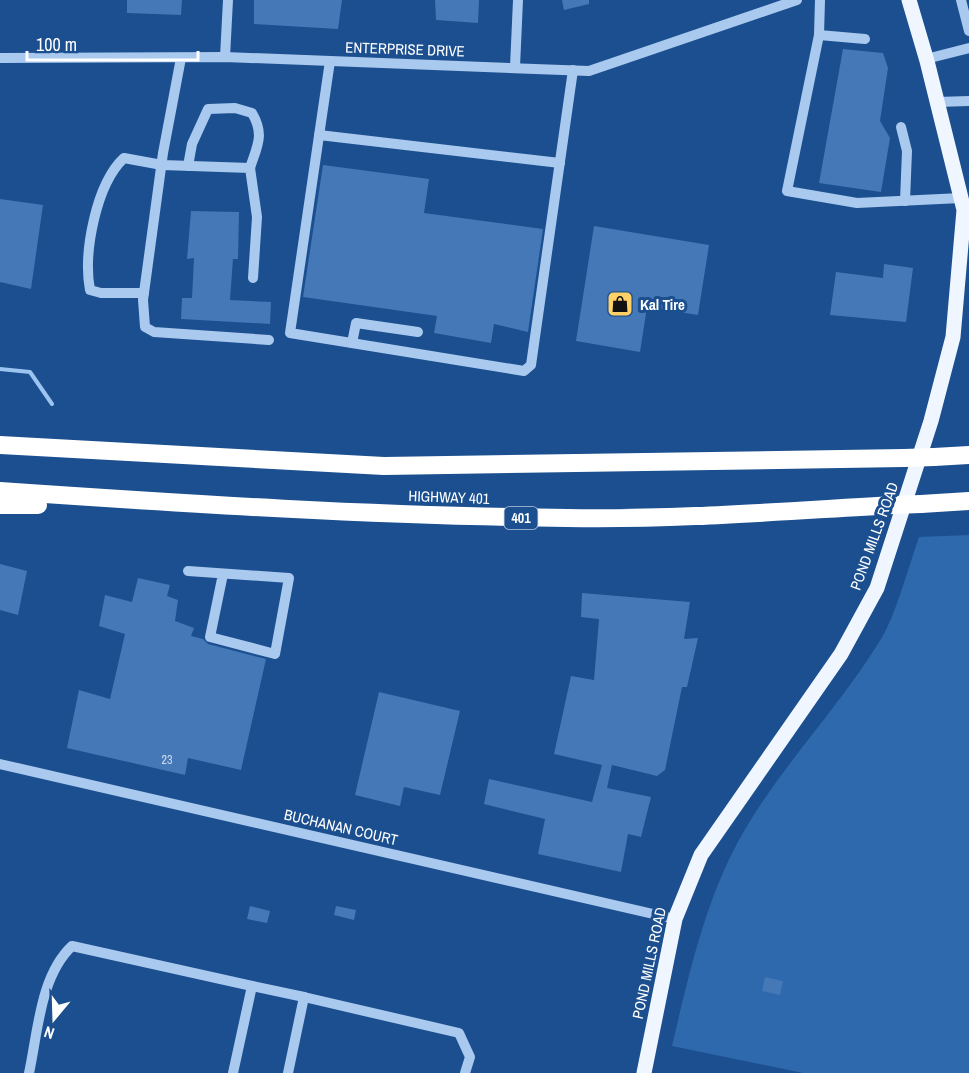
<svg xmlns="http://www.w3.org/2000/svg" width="969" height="1073" font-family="'Archivo Narrow',sans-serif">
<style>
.green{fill:#2e69ad}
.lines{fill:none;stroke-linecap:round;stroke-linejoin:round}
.stream{stroke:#9cc4f0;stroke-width:4}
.building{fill:#4478b7}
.minor{stroke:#a9c9ee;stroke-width:10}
.major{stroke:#f0f6ff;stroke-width:15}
.highway{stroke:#fff;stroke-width:18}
.highway-bridge{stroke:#fff;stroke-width:18}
.labels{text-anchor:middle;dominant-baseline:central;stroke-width:6;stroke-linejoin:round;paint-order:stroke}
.number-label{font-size:12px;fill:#d0dded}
.shield{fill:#1b4f8f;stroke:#bbcadd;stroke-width:1.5}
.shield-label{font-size:14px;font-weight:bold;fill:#fff}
.street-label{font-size:15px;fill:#fff;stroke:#1b4f8f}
.poi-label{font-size:15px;font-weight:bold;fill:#fff;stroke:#1b4f8f;text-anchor:start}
</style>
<rect width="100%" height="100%" fill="#1b4f8f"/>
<!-- green -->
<path class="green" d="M969,535V1073H803L672,1046C689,974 706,896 744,831C784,763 840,706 881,639C896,615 909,565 919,537Z"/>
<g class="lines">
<!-- stream -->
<path class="stream" d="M0,369L30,372L52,404"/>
</g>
<!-- building -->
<g class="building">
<path d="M127,0H182L181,15L127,13Z"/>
<path d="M254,0H342L338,29L254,24Z"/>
<path d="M435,0H479L478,23L436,20Z"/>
<path d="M562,0H589V4L564,10Z"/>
<path d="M843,49L883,53L888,68L880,121L890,138L881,192L819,183Z"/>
<path d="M323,165L429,179L424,213L543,229L528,332L494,324L491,343L434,333L437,316L303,297Z"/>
<path d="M0,199L43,205L31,289L0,282Z"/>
<path d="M191,211L239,212L238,259H233L230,300L271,302L270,324L181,319L182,298H192L194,258L187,259Z"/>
<path d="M594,226L709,245L698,315L647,307L640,352L576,341Z"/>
<path d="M884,264L913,268L906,322L830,315L836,272L883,278Z"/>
<path d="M0,564L27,571L18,615L0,610Z"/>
<path d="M138,578L170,585L167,596L178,600L175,621L194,628L191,636L203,639L208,644L266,659L241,770L188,758L185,775L67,748L79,690L110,699L125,634L99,626L105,595L132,602Z"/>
<path d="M582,593L690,602L684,639L698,638L687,687H682L665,770L657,776L612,765L607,788L651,797L641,837L628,834L621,872L538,854L545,819L484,804L489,779L592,802L602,765L554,754L571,676L594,680L599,619L581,617Z"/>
<path d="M379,692L460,711L440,795L404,787L400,806L355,795Z"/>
<path d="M250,906L270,911L267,923L247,919Z"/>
<path d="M336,906L356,910L354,920L334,915Z"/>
<path d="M765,977L783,981L780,995L762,991Z"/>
</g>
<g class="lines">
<!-- minor -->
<g class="minor">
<path d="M820,0L819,35L787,191L857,203L961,198"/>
<path d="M961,0L969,31"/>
<path d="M819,35L865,39"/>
<path d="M225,57L228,0"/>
<path d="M0,58L225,57L589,71L797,0"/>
<path d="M181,58L163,153L143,300L145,327L154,332L269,340"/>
<path d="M926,59L969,48"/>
<path d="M330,61L290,333L524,371L531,365L573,70"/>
<path d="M515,67L518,0"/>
<path d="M937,102L969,101"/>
<path d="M901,127L907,151L905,201"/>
<path d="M319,135L560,163"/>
<path d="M188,166L192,144L208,109L235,108L252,113C265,135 257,146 250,168"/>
<path d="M144,293H101L90,290C83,253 96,184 124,158L162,165L250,168L257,217L253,278"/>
<path d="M352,343L356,323L418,332"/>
<path d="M188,571L289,578L275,654L210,637L223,574"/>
<path d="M0,764L675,919"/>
<path d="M29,1073C38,1032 40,976 72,946L252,986"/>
<path d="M233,1073L252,986L304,997"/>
<path d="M288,1073L304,997L459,1033L470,1057L465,1073"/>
</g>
<!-- major -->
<path class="major" d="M644,1073L675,919L701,855L841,654L877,588L931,421L953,337L964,210L927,61L909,0"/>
<!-- highway -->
<g class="highway">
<path d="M0,445L384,466L904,458"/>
<path d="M934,457L969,455"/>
<path d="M0,491C189,504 378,516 567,518C676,520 785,511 894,505"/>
<path d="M921,504L969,501"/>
<path d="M0,505H38"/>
</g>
<!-- highway-bridge -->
<g class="highway-bridge">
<path d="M904,458L934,457"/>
<path d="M894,505L921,504"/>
</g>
</g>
<!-- icons -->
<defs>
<g id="shop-square" transform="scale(1.35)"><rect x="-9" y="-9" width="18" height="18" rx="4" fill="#ffd166" stroke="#1b4f8f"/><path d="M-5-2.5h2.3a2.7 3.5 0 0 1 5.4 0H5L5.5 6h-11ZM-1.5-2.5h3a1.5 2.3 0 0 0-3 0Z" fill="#111"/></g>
</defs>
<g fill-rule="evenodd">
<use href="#shop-square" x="620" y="304"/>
</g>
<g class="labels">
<!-- number labels -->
<g class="number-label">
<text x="167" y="760">23</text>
</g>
<!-- shield labels -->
<rect class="shield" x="504.5" y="507" width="33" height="22" rx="4.5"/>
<g class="shield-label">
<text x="521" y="518">401</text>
</g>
<!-- street labels -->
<g class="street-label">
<text transform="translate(405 49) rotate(2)">ENTERPRISE DRIVE</text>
<text transform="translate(449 497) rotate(2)">HIGHWAY 401</text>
<text transform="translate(874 536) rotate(-70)">POND MILLS ROAD</text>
<text transform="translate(341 827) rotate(13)">BUCHANAN COURT</text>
<text transform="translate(649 963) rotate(-78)">POND MILLS ROAD</text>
</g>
<!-- poi labels -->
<g class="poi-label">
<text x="640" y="304">Kal Tire</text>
</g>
</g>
<!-- north arrow -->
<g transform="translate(54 1019) rotate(199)" stroke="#1b4f8f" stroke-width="4.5" paint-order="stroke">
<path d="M0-4.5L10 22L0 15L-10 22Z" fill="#ffffff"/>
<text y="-9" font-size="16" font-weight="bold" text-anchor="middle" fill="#ffffff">N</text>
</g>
<!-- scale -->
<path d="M27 51v9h171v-9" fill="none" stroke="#ffffff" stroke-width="3"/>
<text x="36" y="51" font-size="18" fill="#ffffff" stroke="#1b4f8f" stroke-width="4.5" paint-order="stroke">100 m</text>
</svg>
